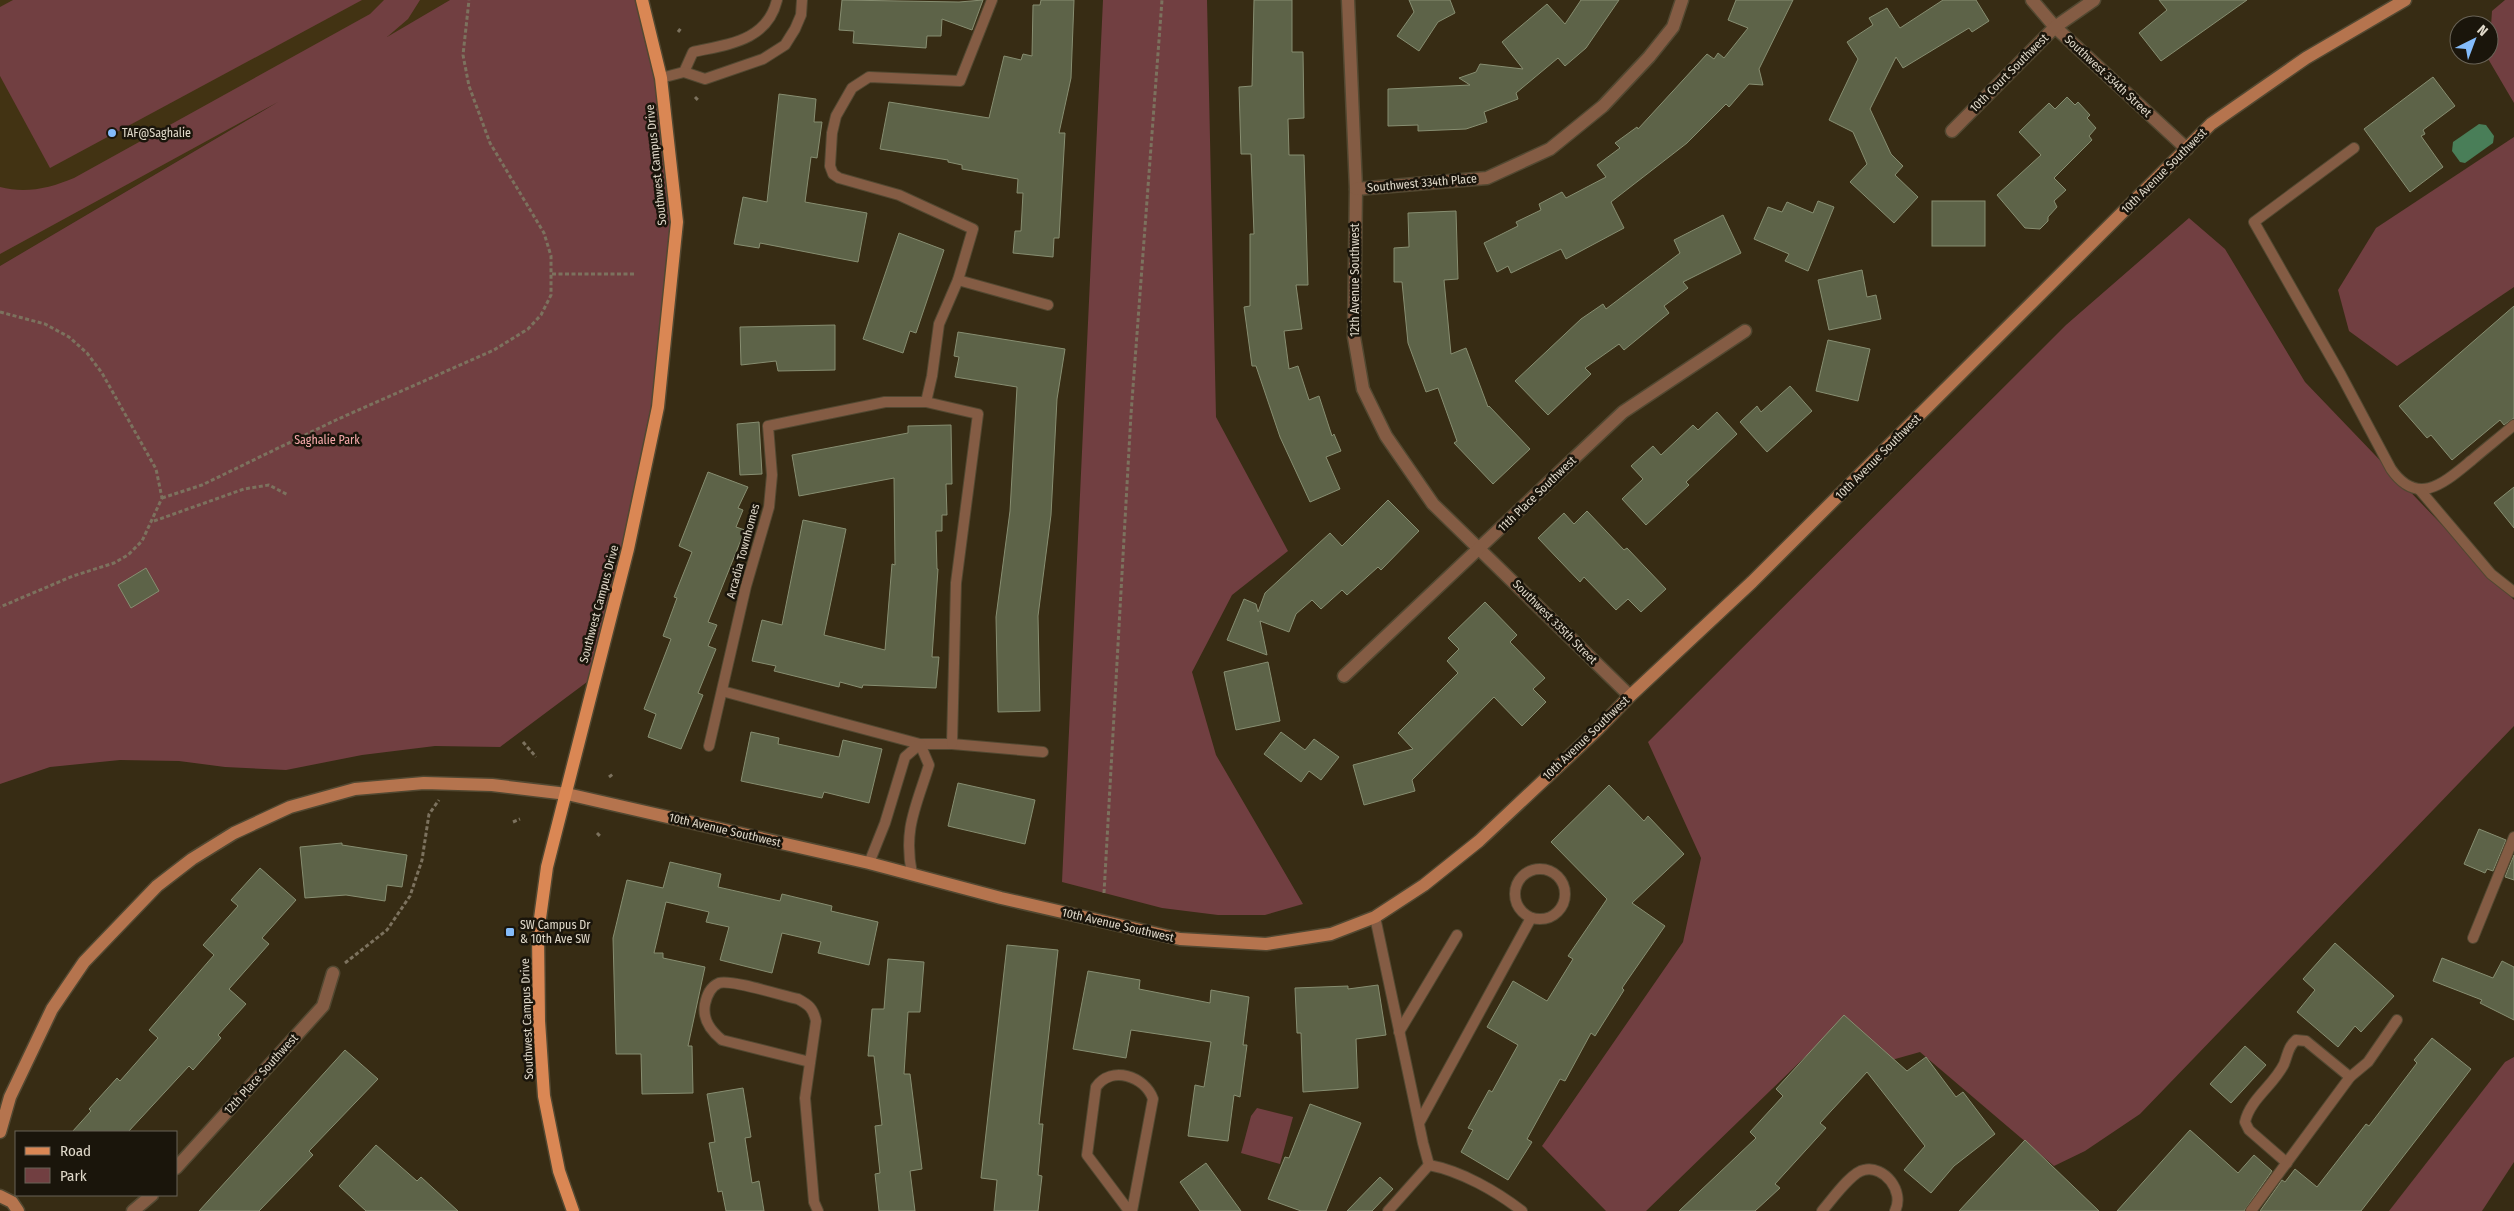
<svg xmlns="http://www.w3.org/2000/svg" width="2514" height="1211" font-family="'Fira Sans Condensed',sans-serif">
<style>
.built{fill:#423313}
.green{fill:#713f41}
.water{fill:#497e58}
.building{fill:#5d6348;stroke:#878e71}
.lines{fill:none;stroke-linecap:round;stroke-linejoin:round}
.lane-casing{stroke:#524831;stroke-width:12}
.street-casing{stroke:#524831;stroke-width:15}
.secondary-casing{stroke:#524831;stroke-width:15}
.primary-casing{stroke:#524831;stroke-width:15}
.path{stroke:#7c725e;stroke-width:3;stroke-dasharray:4 2.5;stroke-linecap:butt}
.lane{stroke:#845c44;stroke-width:10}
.street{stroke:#845c44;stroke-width:12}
.secondary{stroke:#b5744e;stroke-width:12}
.primary{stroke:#da8754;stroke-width:12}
.poi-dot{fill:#84bcfb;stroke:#1a150b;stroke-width:2}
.labels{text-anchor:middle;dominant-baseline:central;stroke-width:5;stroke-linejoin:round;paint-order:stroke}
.street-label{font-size:12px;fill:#e0d9ca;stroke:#1a150b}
.poi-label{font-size:12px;fill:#e0d9ca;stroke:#1a150b;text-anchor:start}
.park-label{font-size:12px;fill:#f6aaac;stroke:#1a150b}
</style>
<rect width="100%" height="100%" fill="#372c14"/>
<!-- built -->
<path class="built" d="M0,0H450L0,266Z"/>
<!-- green -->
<g class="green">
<path d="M13,0H362L50,168L0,76V7Z"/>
<path d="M384,0H420L408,19L387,37L450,0H642L646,12L677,222L658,407L595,676L500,747L435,746L362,755L286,770L225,767L179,761L120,760L50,767L0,784V266L278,102L0,254V187C26,194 50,188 74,178L370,14Z"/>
<path d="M1103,0H1207L1216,417L1288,551L1232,595L1192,672L1216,755L1303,904L1265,915H1218L1162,908L1062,882Z"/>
<path d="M2505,0H2514V103L2487,57L2489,55L2492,11Z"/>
<path d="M2514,137V287L2397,366L2349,331L2338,290L2376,228Z"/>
<path d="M2189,218L2225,249L2305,382L2514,600V726L2140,1114L2085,1151L2054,1166L1920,1052L1881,1063L1806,1056L1646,1211H1606L1542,1146L1683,942L1701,858L1648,742L2066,325Z"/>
<path d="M2514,1057V1162L2482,1211H2389L2505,1062Z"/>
<path d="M1257,1108L1293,1117L1280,1164L1241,1153L1251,1116Z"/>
</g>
<!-- water -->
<path class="water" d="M2479,124L2486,125L2494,136L2493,143L2465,163L2460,162L2452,151L2453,142Z"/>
<!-- building -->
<g class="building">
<path d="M842,0L959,2L983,0L972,30L942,19L941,36H927L926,48L853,43L854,31L839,30Z"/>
<path d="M1041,0H1074L1071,78L1059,133H1065L1059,238H1054L1053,257L1013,253L1015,231H1021L1023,193H1017L1018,179L962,169V165L948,162V160L880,149L889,102L989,118L1004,56L1021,60L1023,54L1032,56L1033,5H1040Z"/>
<path d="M1254,0H1292V52H1303L1304,118L1288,119L1289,155H1304L1308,285H1296L1302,329L1284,331L1289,369L1298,366L1309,400L1319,396L1332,436L1334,434L1341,451L1326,457L1340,489L1310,502L1280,437L1256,366H1252L1244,307L1250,306V234H1254L1251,154H1241L1239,87L1252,86Z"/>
<path d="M1409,0H1450L1455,13L1438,22L1419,51L1397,36L1414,12Z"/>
<path d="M1581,0H1619L1586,48L1565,66L1558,58L1516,93L1518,99L1484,112L1487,122L1466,129L1418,131V125L1388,126V89L1470,85L1459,78L1476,72L1480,64L1523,69L1502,42L1547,4L1565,24Z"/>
<path d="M1736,0H1793L1759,69L1763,85L1749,84L1729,107L1726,104L1687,143L1611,202L1624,228L1566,259L1561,249L1511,273L1508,266L1497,272L1484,243L1518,226L1516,222L1541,210L1539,204L1562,192L1566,198L1606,177L1597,165L1620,148L1615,143L1637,127L1638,129L1707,54L1714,59L1718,53L1724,58L1748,28L1728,20Z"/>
<path d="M1943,0H1976L1989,21L1972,32L1969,28L1903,68L1896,57L1870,109L1891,154L1903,166L1895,175L1918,197L1894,223L1850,182L1867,164L1853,132L1829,120L1858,59L1847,42L1873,25L1869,18L1887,8L1900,28Z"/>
<path d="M2159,0H2247L2161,61L2139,33L2167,10Z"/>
<path d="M2433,77L2455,106L2423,130L2425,134L2421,136L2443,167L2410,192L2364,129Z"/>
<path d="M779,94L816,99L814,122H822L817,158L811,157L805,202L867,213L858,262L760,243L759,248L734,244L743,197L767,202Z"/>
<path d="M2067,97L2075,105L2078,102L2090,115L2087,118L2096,128L2089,136L2092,140L2054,178L2066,190L2054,201L2057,207L2048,217V221L2040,229L2025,228L1997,195L2041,155L2019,132L2049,103L2055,109Z"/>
<path d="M1818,201L1834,207L1808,271L1785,261L1789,254L1754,239L1768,207L1782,212L1787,202L1813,213Z"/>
<rect x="1932" y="201" width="53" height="45"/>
<path d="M1456,211L1458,279L1444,280L1451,354L1466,348L1488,407L1489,406L1530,449L1493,484L1454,443L1457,441L1438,388L1426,392L1408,343L1402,282H1394V248L1409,247L1408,213Z"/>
<path d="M1723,215L1741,253L1683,282L1688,288L1664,306L1669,313L1624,350L1619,344L1585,368L1591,374L1548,415L1515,381L1581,319L1603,304L1606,309L1680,253L1674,240Z"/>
<path d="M899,233L944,250L916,333L910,331L903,353L863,339Z"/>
<path d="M1862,270L1867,297L1876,295L1881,319L1829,330L1818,280Z"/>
<path d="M2514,306V418L2504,425L2500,420L2452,460L2431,435L2427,438L2399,406Z"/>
<path d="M835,325V370L778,371L776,361L741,365L740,327Z"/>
<path d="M958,332L1065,349L1057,399L1051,515L1038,616L1040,711L998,712L996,617L1010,511L1017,387L955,377L959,357L954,356Z"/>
<path d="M1828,340L1870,349L1858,401L1816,391Z"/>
<path d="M1790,386L1812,411L1767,452L1740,422L1757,406L1761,412Z"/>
<path d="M1717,412L1737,434L1686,482L1689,485L1646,525L1622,499L1643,479L1631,466L1653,446L1661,455L1693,425L1698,430Z"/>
<path d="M759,422L762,474L740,475L737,424Z"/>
<path d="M951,425L952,484H946L947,515H942V531H936L937,569H938L932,657H939L936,688L863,685L862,688L840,682L839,687L774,671L776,666L752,661L762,620L782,625L803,520L846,529L824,635L885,650L892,564L895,565L894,478L799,496L792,455L908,433V426Z"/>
<path d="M708,472L748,487L738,508L743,510L736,527L745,530L708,622L717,625L708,646L716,649L698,693L703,695L681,749L648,737L656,714L644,709L671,639L663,636L677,598L674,597L692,552L679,546Z"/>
<path d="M2514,487V528L2494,503Z"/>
<path d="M1388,500L1419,531L1381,570L1378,567L1347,595L1342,590L1321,609L1312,600L1296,614L1289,632L1260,621L1267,655L1227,640L1244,599L1256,604L1258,612L1265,593L1330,533L1342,546Z"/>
<path d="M1587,511L1624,550L1627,548L1666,589L1641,612L1628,599L1616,610L1584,577L1580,582L1538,538L1564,513L1574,524Z"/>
<path d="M146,568L159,591L131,608L118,585Z"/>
<path d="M1485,602L1517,635L1510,642L1545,678L1533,689L1546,702L1522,726L1494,697L1412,780L1415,791L1364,805L1353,765L1413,749L1398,733L1458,673L1447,661L1459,649L1448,638Z"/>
<path d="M1268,662L1280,721L1236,730L1224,672Z"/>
<path d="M751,732L779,738L778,744L839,757L843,740L882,749L869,803L824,792L822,798L741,781Z"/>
<path d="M1281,732L1305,750L1314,739L1339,757L1321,780L1309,771L1301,782L1264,754Z"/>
<path d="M958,783L1035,800L1025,844L948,826Z"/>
<path d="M1609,785L1644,821L1648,816L1684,854L1632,903L1665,926L1622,988L1624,990L1595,1036L1591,1033L1565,1081L1560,1079L1527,1139L1532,1142L1508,1180L1461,1152L1473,1130L1468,1128L1489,1090L1492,1092L1518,1045L1487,1027L1513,981L1547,1001L1573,959L1568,956L1607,899L1551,842Z"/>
<path d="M2479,829L2506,840L2493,871L2487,869L2485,873L2464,864Z"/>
<path d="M342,843V845L407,855L402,887L387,885L385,901L346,895L305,898L300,847Z"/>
<path d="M2514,855V880L2505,877Z"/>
<path d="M670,862L721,874L718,887L780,901L782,894L832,906L831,911L878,922L869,965L818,953L821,942L782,933L772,973L720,960L729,927L706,922L709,912L666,902L654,953H663V958L705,967L688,1046H692L693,1093L642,1094L641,1054H616L613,938L627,880L663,888Z"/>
<path d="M260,868L296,900L262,938L269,944L229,989L246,1004L218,1035L221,1038L193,1070L189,1066L128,1132H72L91,1111L89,1109L117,1078L120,1081L158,1038L149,1030L214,955L203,945L238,906L231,900Z"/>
<path d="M2335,943L2394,996L2361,1032L2355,1026L2338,1047L2297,1012L2315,990L2303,979Z"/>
<path d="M1007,945L1058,950L1039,1124H1043L1038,1175L1042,1176L1038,1211H994L997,1180L981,1178Z"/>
<path d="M2442,958L2493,978L2502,961L2514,967V1020L2480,1003L2482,1000L2433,981Z"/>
<path d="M888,959L924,962L920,1012H908L904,1074H910L922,1169L910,1171L915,1211H879L875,1174L880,1173L875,1126L882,1125L874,1056H868L872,1009H884Z"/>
<path d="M1088,971L1140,980L1139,989L1210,1003L1211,990L1249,997L1243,1045H1247L1240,1097L1234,1095L1228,1141L1188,1136L1195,1085L1204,1087L1211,1042L1131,1030L1126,1058L1073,1049Z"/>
<path d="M1378,985L1386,1035L1356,1039L1358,1088L1303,1092L1301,1033H1297L1295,988L1348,986V989Z"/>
<path d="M1844,1015L1907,1071L1926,1057L1956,1097L1963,1092L1995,1134L1954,1166L1931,1193L1904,1170L1925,1146L1867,1072L1820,1123L1826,1128L1775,1184L1780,1188L1755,1211H1679L1756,1138L1750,1132L1783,1096L1776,1089Z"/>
<path d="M2432,1038L2471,1069L2361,1211H2260L2282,1180L2285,1182L2295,1169L2317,1187L2366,1124L2369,1126L2417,1063L2414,1060Z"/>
<path d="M2245,1046L2266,1065L2231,1103L2210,1084Z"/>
<path d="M345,1050L378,1079L309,1151L313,1155L259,1211H199Z"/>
<path d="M743,1088L751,1137L745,1138L752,1183L759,1181L764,1211H726L722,1191L718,1192L709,1143L715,1142L707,1094Z"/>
<path d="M1310,1104L1361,1123L1326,1211H1301L1268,1199L1285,1157L1289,1158Z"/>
<path d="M2190,1130L2238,1173L2254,1155L2272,1171L2244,1211H2117Z"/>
<path d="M2025,1140L2099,1211H1959Z"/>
<path d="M376,1145L417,1181L421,1177L458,1211H366L339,1186Z"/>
<path d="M1206,1163L1241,1211H1200L1180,1182Z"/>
<path d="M1380,1177L1393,1189L1372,1211H1347Z"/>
</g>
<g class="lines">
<!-- lane casing -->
<g class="lane-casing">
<g id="lane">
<path d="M684,72L693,52C729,44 767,41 777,0"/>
<path d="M661,78L684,72L705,79L763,59L785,45L795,29L801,15L802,0"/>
<path d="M2354,148L2254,222L2341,375L2391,469C2418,508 2445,482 2472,460C2486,448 2500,437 2514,425"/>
<path d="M958,280L1048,305"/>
<path d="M926,402L932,376L939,324L958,280L973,229L899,195L839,178L833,174L830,166L832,133L836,116L852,88L869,77L960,81L992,0"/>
<path d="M2419,489L2491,574L2514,592"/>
<path d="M722,691L920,744H952L1043,752"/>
<path d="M709,746L746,586L769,507L772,475L768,426L885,402H926L978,414L956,583L952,744"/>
<path d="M869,863L885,823L905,757L920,744L929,765C916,807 903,829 912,874"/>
<circle cx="1540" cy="894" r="25"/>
<path d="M1375,917L1423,1143L1429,1165"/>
<path d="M2473,938L2514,837"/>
<path d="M1399,1032L1457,935"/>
<path d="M810,1062L722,1040C711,1031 702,1020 705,1004C707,995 710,987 719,983C731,979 783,996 798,999C809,1005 813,1008 816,1021L805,1098L814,1202L818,1211"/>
<path d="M1419,1123L1531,918"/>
<path d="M2287,1163L2249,1130L2245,1122C2250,1099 2274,1085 2284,1064C2288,1054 2288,1047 2296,1040L2306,1041L2350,1077"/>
<path d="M1129,1211L1087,1155L1096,1087C1111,1065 1145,1076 1153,1099L1132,1211"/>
<path d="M1388,1211L1429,1165C1461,1171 1496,1191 1522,1211"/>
<path d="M1822,1211C1831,1201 1851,1172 1864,1170C1884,1165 1905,1191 1895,1211"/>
<path d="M2251,1211L2350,1077L2368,1062L2397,1020"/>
</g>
</g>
<!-- street casing -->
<g class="street-casing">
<g id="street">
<path d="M1348,0L1356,189L1354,337L1363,389L1386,436L1433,504L1630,696"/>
<path d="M2032,0L2055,27L2187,149"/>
<path d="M1952,131L2055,27L2094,0"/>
<path d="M1356,189L1487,178L1550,149L1603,106L1649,57L1673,27L1682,0"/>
<path d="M1344,676L1623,412L1745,331"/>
<path d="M176,1168L323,1006L333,973"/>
<path d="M133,1211L152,1195"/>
</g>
</g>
<!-- secondary casing -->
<g class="secondary-casing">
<g id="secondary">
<path d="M0,1132L10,1097L52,1009L84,962L157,886L192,859L234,833L290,807L355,789L424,783L492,785L567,794L869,863L1001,898L1180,939L1266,944L1331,934L1375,917L1424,885L1479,841L1595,732L1630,696L1752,582L2211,124L2306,58L2405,0"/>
<path d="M0,1196L12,1202L18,1211"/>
</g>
</g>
<!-- primary casing -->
<g class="primary-casing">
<path id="primary" d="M573,1211L559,1171L544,1096L539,1021L538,933L547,867L628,549L658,407L677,222L661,78L642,0"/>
</g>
<!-- path -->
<g class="path">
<path d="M678,32L681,28"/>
<path d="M695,97L699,101"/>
<path d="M552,274H636"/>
<path d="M0,312L45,324L69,337L87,353L102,373L156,469L162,498L142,541L128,555L114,563L73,576L0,607"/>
<path d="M162,498L202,485L336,420L494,350L528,329L541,315L551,295V256L544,233L490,143L469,86L463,55L469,0"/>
<path d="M154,521L244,489L269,485L288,495"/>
<path d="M523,742L536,757"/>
<path d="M609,777L613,774"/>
<path d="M513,822L520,819"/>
<path d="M597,833L600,836"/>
<path d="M1104,893L1131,414L1162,0"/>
<path d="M345,963L387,930L410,896L422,860L429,814L439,800"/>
</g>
<!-- lane -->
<use href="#lane" class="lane"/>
<!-- street -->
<use href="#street" class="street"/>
<!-- secondary -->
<use href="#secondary" class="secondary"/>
<!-- primary -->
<use href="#primary" class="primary"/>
</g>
<!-- markers -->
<g class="poi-dot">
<circle cx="112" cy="133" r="5"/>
<rect x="505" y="927" width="10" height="10" rx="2.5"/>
</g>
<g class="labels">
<!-- street labels -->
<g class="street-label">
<text transform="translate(2009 73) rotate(-45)">10th Court Southwest</text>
<text transform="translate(2108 76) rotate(43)">Southwest 334th Street</text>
<text transform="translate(656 165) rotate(-96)">Southwest Campus Drive</text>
<text transform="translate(2164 171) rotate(-45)">10th Avenue Southwest</text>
<text transform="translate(1422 183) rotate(-5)">Southwest 334th Place</text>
<text transform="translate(1355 280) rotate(-90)">12th Avenue Southwest</text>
<text transform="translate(1878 457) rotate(-45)">10th Avenue Southwest</text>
<text transform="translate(1537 494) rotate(-44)">11th Place Southwest</text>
<text transform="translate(743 551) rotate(-75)">Arcadia Townhomes</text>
<text transform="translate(599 604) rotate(-75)">Southwest Campus Drive</text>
<text transform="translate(1555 622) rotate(45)">Southwest 335th Street</text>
<text transform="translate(1586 738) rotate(-44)">10th Avenue Southwest</text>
<text transform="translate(725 830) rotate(13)">10th Avenue Southwest</text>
<text transform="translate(1118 925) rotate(13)">10th Avenue Southwest</text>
<text transform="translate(527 1019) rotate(-92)">Southwest Campus Drive</text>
<text transform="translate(261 1074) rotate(-48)">12th Place Southwest</text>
</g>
<!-- poi labels -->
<g class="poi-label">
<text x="122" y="133">TAF@Saghalie</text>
<text x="520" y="925">SW Campus Dr<tspan x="520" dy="14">&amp; 10th Ave SW</tspan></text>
</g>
<!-- park labels -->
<g class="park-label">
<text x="327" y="440">Saghalie Park</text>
</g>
</g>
<!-- legend -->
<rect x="15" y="1131" width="162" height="65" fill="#1a150b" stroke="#696357"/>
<rect x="25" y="1147" width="25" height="8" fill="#da8754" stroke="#696357"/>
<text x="60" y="1156" font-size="15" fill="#e0d9ca">Road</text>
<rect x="25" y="1168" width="25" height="15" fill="#713f41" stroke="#696357"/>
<text x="60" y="1181" font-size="15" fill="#e0d9ca">Park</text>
<!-- north arrow -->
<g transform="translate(2474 40) rotate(42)"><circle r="24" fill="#1a150b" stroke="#696357"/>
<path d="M0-4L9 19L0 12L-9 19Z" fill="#84bcfb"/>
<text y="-8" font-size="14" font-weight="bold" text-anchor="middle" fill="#e0d9ca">N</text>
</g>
</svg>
